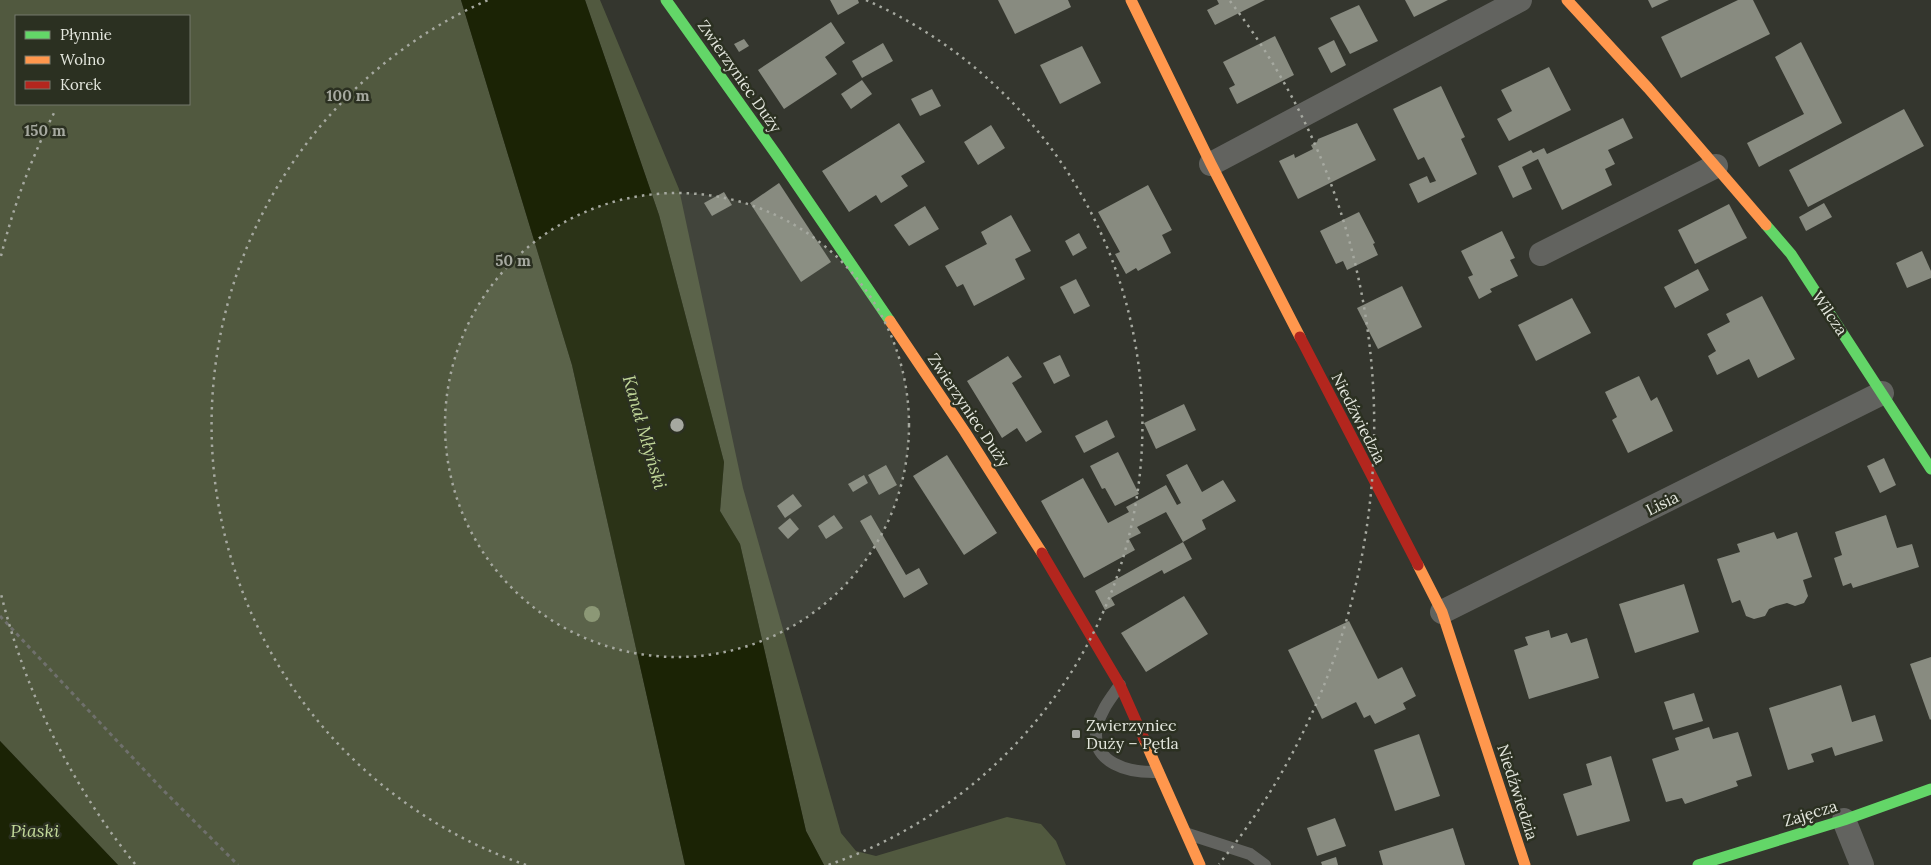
<svg xmlns="http://www.w3.org/2000/svg" width="1931" height="865" font-family="Lora,serif">
<style>
.green{fill:#51593f;fill-rule:evenodd}
.water{fill:#1b2305}
.building{fill:#888b80}
.lines{fill:none;stroke-linecap:round;stroke-linejoin:round}
.path{stroke:#6f706c;stroke-width:3;stroke-dasharray:4 4;stroke-linecap:butt}
.lane{stroke:#62635f;stroke-width:12}
.street{stroke:#62635f;stroke-width:24}
.fast{stroke:#63d668;stroke-width:11}
.slow{stroke:#ff974d;stroke-width:11}
.jam{stroke:#b3261e;stroke-width:11}
.tree{fill:#899671}
.ring{fill:none;stroke:#a6a9a0;stroke-width:2.5;stroke-dasharray:2.5 5}
.poi-dot{fill:#a6a9a0;stroke:#2b3021;stroke-width:2}
.labels{text-anchor:middle;dominant-baseline:central;stroke-width:5;stroke-linejoin:round;paint-order:stroke}
.street-label{font-size:16px;fill:#e4e7de;stroke:#2b3021}
.poi-label{font-size:16px;fill:#e4e7de;stroke:#2b3021;text-anchor:start}
.water-label{font-size:18px;font-style:italic;fill:#c1d799;stroke:#2b3021}
.centre{fill:#a6a9a0;stroke:#2b3021;stroke-width:2.5}
.ring-label{font-size:15px;text-anchor:middle;font-weight:bold;fill:#a6a9a0;stroke:#2b3021;stroke-width:5;stroke-linejoin:round;paint-order:stroke}
</style>
<rect width="100%" height="100%" fill="#34362e"/>
<!-- green -->
<g class="green">
<path d="M0,0H461L572,365L685,865H118L0,741ZM16,16H189V104H16Z"/>
<path d="M585,0H600L679,189L743,488L841,833L856,851L876,856L1007,817L1041,824L1056,841L1066,865H824L806,831L740,544L720,511L724,462L659,215Z"/>
</g>
<!-- water -->
<g class="water">
<path d="M461,0H585L659,215L724,462L720,511L740,544L806,831L824,865H685L572,365Z"/>
<path d="M0,741L118,865H0Z"/>
</g>
<!-- building -->
<g class="building">
<path d="M830,0H858L859,3L838,15Z"/>
<path d="M998,0H1068L1071,7L1015,34Z"/>
<path d="M1217,0H1265L1215,25L1207,10L1219,4Z"/>
<path d="M1405,0H1448L1414,17Z"/>
<path d="M1648,0H1669L1652,8Z"/>
<path d="M1738,0H1753L1770,34L1681,78L1661,37Z"/>
<path d="M1359,5L1378,41L1350,54L1330,18Z"/>
<path d="M831,22L845,43L825,57L837,74L784,109L758,70Z"/>
<path d="M1275,36L1294,75L1237,104L1229,88L1235,85L1223,62Z"/>
<path d="M744,39L749,46L739,52L734,44Z"/>
<path d="M1334,40L1346,65L1331,73L1318,48Z"/>
<path d="M1801,42L1842,123L1759,167L1747,143L1804,114L1775,57Z"/>
<path d="M883,43L893,61L862,78L852,61Z"/>
<path d="M1082,46L1101,83L1060,104L1040,65Z"/>
<path d="M1549,67L1571,110L1509,141L1497,119L1512,111L1501,90Z"/>
<path d="M862,80L872,94L851,109L841,94Z"/>
<path d="M1441,86L1465,137L1461,139L1477,174L1418,203L1409,184L1427,176L1430,183L1436,181L1424,157L1418,160L1393,109Z"/>
<path d="M932,89L941,106L920,116L911,99Z"/>
<path d="M1904,109L1924,146L1808,207L1789,170Z"/>
<path d="M1623,118L1633,138L1608,150L1615,164L1605,169L1612,185L1562,210L1538,159L1522,167L1532,189L1513,198L1498,166L1531,150L1533,153L1544,148L1547,154Z"/>
<path d="M899,123L925,162L901,176L908,186L881,203L876,195L849,212L822,171Z"/>
<path d="M1357,123L1376,160L1298,199L1279,161L1294,154L1295,158L1313,149L1311,145L1317,142L1318,139Z"/>
<path d="M991,125L1005,148L978,165L964,142Z"/>
<path d="M779,183L831,262L801,282L750,203Z"/>
<path d="M1148,185L1172,230L1162,235L1171,253L1138,271L1136,268L1126,274L1115,254L1120,252L1098,212Z"/>
<path d="M724,192L732,205L712,216L704,203Z"/>
<path d="M1824,203L1832,217L1806,231L1799,217Z"/>
<path d="M1729,204L1747,238L1695,264L1678,230Z"/>
<path d="M925,206L939,229L909,246L894,225Z"/>
<path d="M1359,212L1375,243L1373,244L1378,255L1347,270L1343,261L1336,264L1320,231Z"/>
<path d="M1011,215L1031,251L1015,259L1025,279L974,306L963,284L957,287L945,266L987,244L981,232Z"/>
<path d="M1502,231L1515,258L1510,260L1518,276L1490,289L1492,292L1479,299L1468,277L1473,275L1461,251Z"/>
<path d="M1079,233L1087,248L1073,256L1065,241Z"/>
<path d="M1922,251L1931,271V278L1907,288L1896,263Z"/>
<path d="M1698,269L1709,290L1675,308L1664,287Z"/>
<path d="M1076,279L1090,306L1074,314L1060,287Z"/>
<path d="M1402,286L1422,327L1378,349L1357,308Z"/>
<path d="M1762,296L1795,359L1758,378L1749,359L1717,375L1708,356L1716,351L1707,334L1730,322L1726,314Z"/>
<path d="M1572,298L1591,333L1536,361L1518,325Z"/>
<path d="M1060,355L1070,376L1054,384L1043,363Z"/>
<path d="M1008,356L1022,377L1012,383L1042,432L1026,442L1017,428L1002,438L967,381Z"/>
<path d="M1639,376L1651,401L1657,397L1673,431L1628,453L1612,420L1617,417L1605,392Z"/>
<path d="M1184,404L1196,430L1156,449L1144,423Z"/>
<path d="M1107,420L1115,437L1084,453L1075,436Z"/>
<path d="M1118,452L1139,494L1115,506L1105,488L1102,489L1090,466Z"/>
<path d="M947,455L997,533L964,555L913,476Z"/>
<path d="M1884,458L1896,485L1880,493L1867,466Z"/>
<path d="M1187,464L1202,492L1223,480L1236,501L1202,520L1206,529L1183,542L1166,512L1137,527L1141,533L1129,539L1135,550L1084,578L1041,501L1083,478L1108,523L1129,512L1126,507L1166,485L1177,505L1181,503L1166,475Z"/>
<path d="M886,465L897,485L879,495L868,475Z"/>
<path d="M864,475L868,483L853,492L848,484Z"/>
<path d="M793,494L802,506L785,518L777,506Z"/>
<path d="M834,515L843,528L826,539L818,526Z"/>
<path d="M871,515L906,575L919,568L928,584L904,598L860,521Z"/>
<path d="M1886,515L1897,548L1912,544L1919,567L1853,588L1851,583L1843,586L1834,558L1842,555L1835,532Z"/>
<path d="M790,518L799,529L788,539L778,528Z"/>
<path d="M1774,532L1777,539L1797,532L1812,577L1803,580L1808,596L1804,603L1795,606L1787,603L1776,606L1769,609L1765,616L1754,619L1746,616L1740,600L1732,603L1717,559L1740,552L1737,544Z"/>
<path d="M1183,542L1192,559L1164,574L1162,570L1111,598L1115,605L1105,610L1095,591Z"/>
<path d="M1684,584L1699,632L1635,653L1619,604Z"/>
<path d="M1184,596L1208,634L1146,672L1121,633Z"/>
<path d="M1349,621L1378,679L1402,667L1416,696L1403,703L1406,709L1375,724L1370,715L1364,718L1356,702L1322,719L1288,650Z"/>
<path d="M1549,630L1551,638L1567,633L1571,643L1587,638L1599,678L1529,699L1514,650L1528,645L1525,637Z"/>
<path d="M1931,657V719L1930,720L1910,664Z"/>
<path d="M1841,685L1852,722L1875,715L1883,741L1835,756L1832,747L1811,754L1814,762L1788,770L1769,708Z"/>
<path d="M1694,693L1703,721L1673,730L1664,702Z"/>
<path d="M1709,727L1713,739L1738,732L1752,776L1736,781L1738,786L1685,804L1682,798L1666,802L1652,759L1679,750L1675,738Z"/>
<path d="M1419,734L1440,796L1395,811L1374,750Z"/>
<path d="M1611,756L1630,821L1577,836L1563,794L1592,785L1586,764Z"/>
<path d="M1335,818L1346,846L1317,856L1307,828Z"/>
<path d="M1453,828L1465,865H1383L1379,851Z"/>
<path d="M1336,857L1338,865H1322L1321,862Z"/>
</g>
<g class="lines">
<!-- path -->
<path class="path" d="M0,616L163,790L238,865"/>
<!-- lane -->
<g class="lane">
<path d="M1120,685C1111,698 1101,710 1097,726C1089,764 1130,773 1158,772"/>
<path d="M1188,834L1250,854L1265,865"/>
</g>
<!-- street -->
<g class="street">
<path d="M1211,164L1520,0"/>
<path d="M1541,254L1716,166"/>
<path d="M1442,612L1882,393"/>
<path d="M1844,820L1862,865"/>
</g>
<!-- fast -->
<g class="fast">
<path d="M666,0L778,157L890,321"/>
<path d="M1766,225L1791,254L1931,469"/>
<path d="M1698,865L1844,820L1931,789"/>
</g>
<!-- slow -->
<g class="slow">
<path d="M1131,0L1211,164L1300,337"/>
<path d="M1567,0L1648,88L1766,225"/>
<path d="M890,321L965,432L1042,553"/>
<path d="M1418,565L1442,612L1525,865"/>
<path d="M1144,739L1200,865"/>
</g>
<!-- jam -->
<g class="jam">
<path d="M1300,337L1418,565"/>
<path d="M1042,553L1120,685L1144,739"/>
</g>
</g>
<!-- trees -->
<circle class="tree" cx="592" cy="614" r="8"/>
<!-- distance rings -->
<circle cx="677" cy="425" r="232" fill="#a6a9a0" fill-opacity=".12"/>
<g class="ring">
<circle cx="677" cy="425" r="232"/>
<path d="M526 865A465 465 0 0 1 488 0M866 0A465 465 0 0 1 828 865"/>
<path d="M135 864A697 697 0 0 1 1 594M1 256A697 697 0 0 1 56 109M1230 1A697 697 0 0 1 1219 864"/>
</g>
<!-- markers -->
<rect class="poi-dot" x="1071" y="729" width="10" height="10" rx="2.5"/>
<g class="labels">
<!-- street labels -->
<g class="street-label">
<text transform="translate(740 76) rotate(55)">Zwierzyniec Duży</text>
<text transform="translate(1830 313) rotate(56)">Wilcza</text>
<text transform="translate(969 410) rotate(56)">Zwierzyniec Duży</text>
<text transform="translate(1359 418) rotate(63)">Niedźwiedzia</text>
<text transform="translate(1662 503) rotate(-27)">Lisia</text>
<text transform="translate(1518 792) rotate(72)">Niedźwiedzia</text>
<text transform="translate(1810 813) rotate(-17)">Zajęcza</text>
</g>
<!-- poi labels -->
<g class="poi-label">
<text x="1086" y="725">Zwierzyniec<tspan x="1086" dy="18">Duży – Pętla</tspan></text>
</g>
<!-- water labels -->
<g class="water-label">
<text transform="translate(645 432) rotate(74)">Kanał Młyński</text>
<text x="35" y="830">Piaski</text>
</g>
</g>
<circle cx="677" cy="425" r="8" class="centre"/>
<g class="ring-label">
<text x="348" y="101">100 m</text>
<text x="45" y="136">150 m</text>
<text x="513" y="266">50 m</text>
</g>
<!-- legend -->
<rect x="15" y="15" width="175" height="90" fill="#2b3021" stroke="#75796d"/>
<rect x="25" y="31" width="25" height="8" fill="#63d668" stroke="#75796d"/>
<text x="60" y="40" font-size="15" fill="#e4e7de">Płynnie</text>
<rect x="25" y="56" width="25" height="8" fill="#ff974d" stroke="#75796d"/>
<text x="60" y="65" font-size="15" fill="#e4e7de">Wolno</text>
<rect x="25" y="81" width="25" height="8" fill="#b3261e" stroke="#75796d"/>
<text x="60" y="90" font-size="15" fill="#e4e7de">Korek</text>
</svg>
